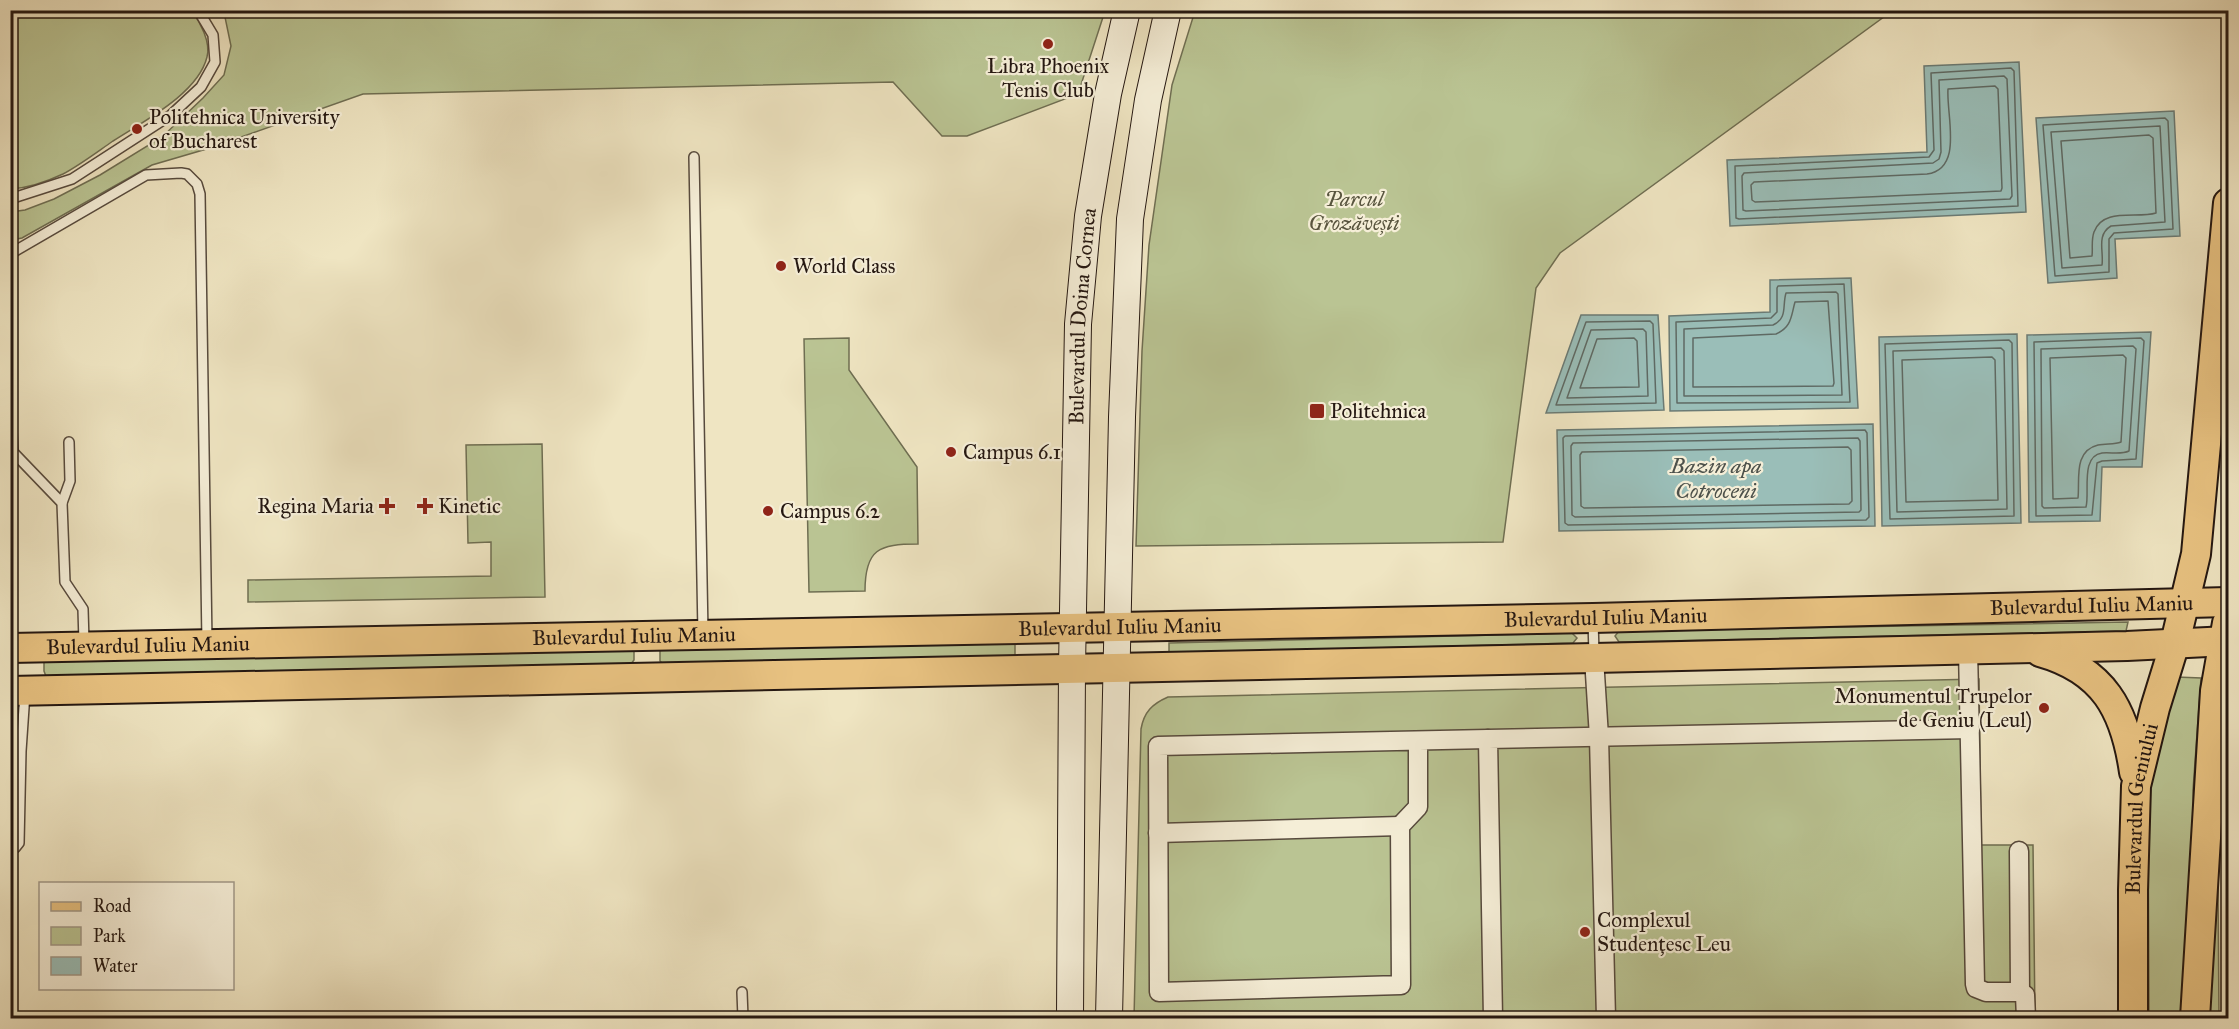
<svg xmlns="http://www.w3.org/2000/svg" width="2239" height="1029" font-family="'IM FELL Great Primer',serif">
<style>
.green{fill:#bac493;stroke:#6f6e52;stroke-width:1.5}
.water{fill:#9abeb8;stroke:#6b7b75;stroke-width:1.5}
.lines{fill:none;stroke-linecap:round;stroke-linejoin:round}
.shore{stroke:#5f6a64;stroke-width:1.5}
.lane-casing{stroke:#574a3d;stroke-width:12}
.street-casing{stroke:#574a3d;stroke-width:21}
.secondary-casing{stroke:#241711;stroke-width:28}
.primary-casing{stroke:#241711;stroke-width:32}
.lane{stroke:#f5eed7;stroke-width:9}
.street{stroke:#f5eed7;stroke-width:18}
.secondary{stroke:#f5eed7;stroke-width:26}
.primary{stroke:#e8c281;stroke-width:28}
.poi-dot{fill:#8f2418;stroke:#f5eed7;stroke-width:2}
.labels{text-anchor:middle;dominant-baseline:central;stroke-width:4.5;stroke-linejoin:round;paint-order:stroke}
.poi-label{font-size:21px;fill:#241711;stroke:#f5eed7;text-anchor:start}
.park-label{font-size:21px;font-style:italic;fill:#58543e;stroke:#f5eed7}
.street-label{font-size:21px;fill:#241711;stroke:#f5eed7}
.water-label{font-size:22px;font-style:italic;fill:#4d514b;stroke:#f5eed7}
</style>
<rect width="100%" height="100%" fill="#efe5c2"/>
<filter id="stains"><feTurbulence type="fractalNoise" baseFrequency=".00333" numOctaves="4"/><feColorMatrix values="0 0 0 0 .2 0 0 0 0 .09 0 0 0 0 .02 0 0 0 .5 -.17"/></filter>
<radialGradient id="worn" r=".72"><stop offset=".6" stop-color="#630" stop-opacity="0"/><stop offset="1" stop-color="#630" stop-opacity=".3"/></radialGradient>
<!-- green -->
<g class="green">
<path d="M11,10L192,11C200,22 211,42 207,57C198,94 142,122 113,141C97,152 80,165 63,174C46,182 29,188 11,189Z"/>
<path d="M219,11H1105L1078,94L967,136H942L893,82L363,94L210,148L152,165L22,238L11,240V212L25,210L54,199L100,175L162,137L203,98L224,75L231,46L225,17Z"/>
<path d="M1195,11V10L1892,11L1560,253L1536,288L1503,542L1136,546L1142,351L1149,245L1172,85Z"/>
<path d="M849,338V370L917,467L918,544C879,544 865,549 865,591L809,592L804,339Z"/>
<path d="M542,444L545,597L248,602V580L491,576V542L468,543L466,445Z"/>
<path d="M2128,622L2126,631L1619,642L1615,636L1619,631Z"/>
<path d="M1572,633L1577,638L1573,643L1169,653V643Z"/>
<path d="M1015,637V660L666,667L660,661V651L668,646Z"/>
<path d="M626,647L634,651V660L628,668L47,679L44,671V661Z"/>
<path d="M2176,677L2201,678L2193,790L2195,883L2186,1018H2149L2148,801L2153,755Z"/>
<path d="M1979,679L1981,845H2033L2035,1018H1134L1141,729C1144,712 1152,704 1168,697Z"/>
<path d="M2228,733V818H2221L2218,886L2219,1018H2205L2220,809Z"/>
</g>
<!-- water -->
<g class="water">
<path d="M2019,62L2026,212L1730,226L1727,160L1927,152L1924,66Z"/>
<path d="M2174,111L2180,236L2115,239L2117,278L2048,283L2036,118Z"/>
<path d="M1851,278L1858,408L1670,411L1669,316L1770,312V280Z"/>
<path d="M1581,315H1658L1664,410L1546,413Z"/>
<path d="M2151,332L2142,467H2102L2100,521L2029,522L2027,335Z"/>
<path d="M2017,334L2021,523L1882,526L1879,337Z"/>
<path d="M1873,424L1875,526L1559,531L1557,430Z"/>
</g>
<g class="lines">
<!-- shore -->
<g class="shore">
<path d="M2011,68L2014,71L2018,206L1739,219L1736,218L1735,166L1929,157L1934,150L1931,73Z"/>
<path d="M2004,76L2007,79L2012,196L2010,199L1746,211L1743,210L1742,176L1744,173L1933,163L1939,159L1941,152L1939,80Z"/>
<path d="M1995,86L1998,89L2002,188L2001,191L1755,202L1752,200L1751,185L1754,182L1927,174C1964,169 1946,115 1948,89Z"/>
<path d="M2165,118L2168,121L2173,229L2114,233L2109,239V272L2055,276L2043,125Z"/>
<path d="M2160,126L2165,222L2111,226C2096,235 2104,251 2102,265L2062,268L2051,132Z"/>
<path d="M2149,135L2153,138L2156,213C2137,219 2103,207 2094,232C2091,240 2093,249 2092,256L2070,258L2061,141Z"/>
<path d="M1844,284L1850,402L1677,403L1676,322L1771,318L1777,312V288L1778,286Z"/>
<path d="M1836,292L1838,294L1842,395L1684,396V329L1773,325C1788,318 1782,306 1786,293Z"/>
<path d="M1828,301L1834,383L1833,386L1693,387V338L1776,334C1792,327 1791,316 1795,302Z"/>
<path d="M1650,321L1653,324L1656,403L1556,405L1586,322Z"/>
<path d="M1643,329L1646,332L1648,396L1567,398L1591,330Z"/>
<path d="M1634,338L1637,341L1639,387L1580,388L1597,339Z"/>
<path d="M2141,338L2144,341L2136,459L2102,461L2097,463L2092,515L2036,516L2034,342Z"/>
<path d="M2009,340L2012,343L2014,516L1890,519L1885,344Z"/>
<path d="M2133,346L2136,349L2129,451C2121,455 2111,452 2102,453C2080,456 2090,493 2086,507L2044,508L2042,506L2041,349Z"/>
<path d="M2001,348L2004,351L2007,509L1897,512L1893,351Z"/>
<path d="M2123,355L2126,358L2121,442C2114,445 2106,443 2098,445C2073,451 2080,480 2078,498L2053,499L2050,358Z"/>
<path d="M1992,357L1995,360L1998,500L1906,502L1902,360Z"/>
<path d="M1865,430L1867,433L1869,517L1866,520L1568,525L1565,523L1563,438L1565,436Z"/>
<path d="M1858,438L1860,441L1861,510L1859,512L1575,517L1572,515L1571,446L1573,443Z"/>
<path d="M1848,447L1851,450L1852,501L1849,504L1584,508L1581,506L1580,455L1582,452Z"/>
</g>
<!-- lane casing -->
<g class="lane-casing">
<g id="lane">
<path d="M694,157L703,633"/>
<path d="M10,199L72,179L171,115L201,87L215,62L213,35L198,10"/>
<path d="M10,254L146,175L181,173L187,174L197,184L200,194L207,642"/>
<path d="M10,394L13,452L62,503L65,582L83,609L84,642"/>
<path d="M62,503L70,481L69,442"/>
<path d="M1593,620L1594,654"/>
<path d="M10,848H15L19,843L21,751L25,693"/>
<path d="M742,992L743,1018"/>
</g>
</g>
<!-- street casing -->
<g class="street-casing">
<g id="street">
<path d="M1968,649L1975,984L1976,988L1986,992H2020L2025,995L2026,1018"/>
<path d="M1594,658L1599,737L1606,1018"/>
<path d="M1418,741V807L1400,826L1401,985L1159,992L1158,746L1488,739"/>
<path d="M1158,833L1400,826"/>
<path d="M2019,851L2020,992"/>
<path d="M1493,1018L1488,739L1970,729"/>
</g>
</g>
<!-- secondary casing -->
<g class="secondary-casing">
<g id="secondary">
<path id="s1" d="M1070,1018L1072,668L1078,324L1088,216L1108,94L1127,10"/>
<path d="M1109,1018L1122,417L1130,219L1148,100L1168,10"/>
</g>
</g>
<!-- primary casing -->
<g class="primary-casing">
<g id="primary">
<path id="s2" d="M10,648L1593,618L2228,602"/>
<path d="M2040,652C2104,670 2125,710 2134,772"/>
<path d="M10,691L1594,658L2127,646L2228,641"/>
<path id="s3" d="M2133,1018V890L2136,786L2155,708L2175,643L2196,554L2228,203"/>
<path d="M2195,1018L2215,691L2227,623"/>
</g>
</g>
<!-- lane -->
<use href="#lane" class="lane"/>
<!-- street -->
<use href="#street" class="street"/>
<!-- secondary -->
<use href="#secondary" class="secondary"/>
<!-- primary -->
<use href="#primary" class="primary"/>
</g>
<!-- markers -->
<g class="poi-dot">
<circle cx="1048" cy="44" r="6"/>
<circle cx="137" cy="129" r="6"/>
<circle cx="781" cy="266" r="6"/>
<rect x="1309" y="403" width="16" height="16" rx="3"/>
<circle cx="951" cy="452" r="6"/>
<path d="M384 497h6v6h6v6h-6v6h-6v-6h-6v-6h6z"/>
<path d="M422 497h6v6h6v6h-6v6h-6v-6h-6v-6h6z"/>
<circle cx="768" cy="511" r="6"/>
<circle cx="2044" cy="708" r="6"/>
<circle cx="1585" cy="932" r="6"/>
</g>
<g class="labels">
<!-- poi labels -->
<g class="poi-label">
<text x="1048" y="66" text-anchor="middle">Libra Phoenix<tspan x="1048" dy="24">Tenis Club</tspan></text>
<text x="149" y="117">Politehnica University<tspan x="149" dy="24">of Bucharest</tspan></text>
<text x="793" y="266">World Class</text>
<text x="1330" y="411">Politehnica</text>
<text x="963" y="452">Campus 6.1</text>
<text x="374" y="506" text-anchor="end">Regina Maria</text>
<text x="438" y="506">Kinetic</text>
<text x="780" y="511">Campus 6.2</text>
<text x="2032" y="696" text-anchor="end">Monumentul Trupelor<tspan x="2032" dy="24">de Geniu (Leul)</tspan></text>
<text x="1597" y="920">Complexul<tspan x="1597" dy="24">Studențesc Leu</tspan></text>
</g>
<!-- park labels -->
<g class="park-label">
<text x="1354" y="199">Parcul<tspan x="1354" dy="24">Grozăvești</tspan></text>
</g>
<!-- street labels -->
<g class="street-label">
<text stroke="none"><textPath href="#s1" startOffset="702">Bulevardul Doina Cornea</textPath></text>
<text stroke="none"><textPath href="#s2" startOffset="2082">Bulevardul Iuliu Maniu</textPath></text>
<text stroke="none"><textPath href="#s2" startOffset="1596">Bulevardul Iuliu Maniu</textPath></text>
<text stroke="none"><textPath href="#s2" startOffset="1110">Bulevardul Iuliu Maniu</textPath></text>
<text stroke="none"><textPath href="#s2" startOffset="624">Bulevardul Iuliu Maniu</textPath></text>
<text stroke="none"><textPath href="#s2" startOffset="138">Bulevardul Iuliu Maniu</textPath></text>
<text stroke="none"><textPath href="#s3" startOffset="210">Bulevardul Geniului</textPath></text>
</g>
<!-- water labels -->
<g class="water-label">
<text x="1716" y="465">Bazin apa<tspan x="1716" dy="25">Cotroceni</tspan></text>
</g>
</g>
<!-- margin -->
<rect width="2239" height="1029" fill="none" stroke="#efe5c2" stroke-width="36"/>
<rect x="12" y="12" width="2215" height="1005" fill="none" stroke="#241711" stroke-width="3"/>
<rect x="18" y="18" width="2203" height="993" fill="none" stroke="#241711" stroke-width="1.5"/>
<!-- legend -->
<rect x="39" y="882" width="195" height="108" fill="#f5eed7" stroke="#a19888" stroke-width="1.5"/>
<rect x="51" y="902" width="30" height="9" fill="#e8c281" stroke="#a19888" stroke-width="1.5"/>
<text x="93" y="912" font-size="18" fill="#241711">Road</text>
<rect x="51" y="927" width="30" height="18" fill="#bac493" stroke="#a19888" stroke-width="1.5"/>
<text x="93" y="942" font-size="18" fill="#241711">Park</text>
<rect x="51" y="957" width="30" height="18" fill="#9abeb8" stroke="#a19888" stroke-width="1.5"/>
<text x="93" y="972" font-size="18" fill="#241711">Water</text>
<rect width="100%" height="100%" filter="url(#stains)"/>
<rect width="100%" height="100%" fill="url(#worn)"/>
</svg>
